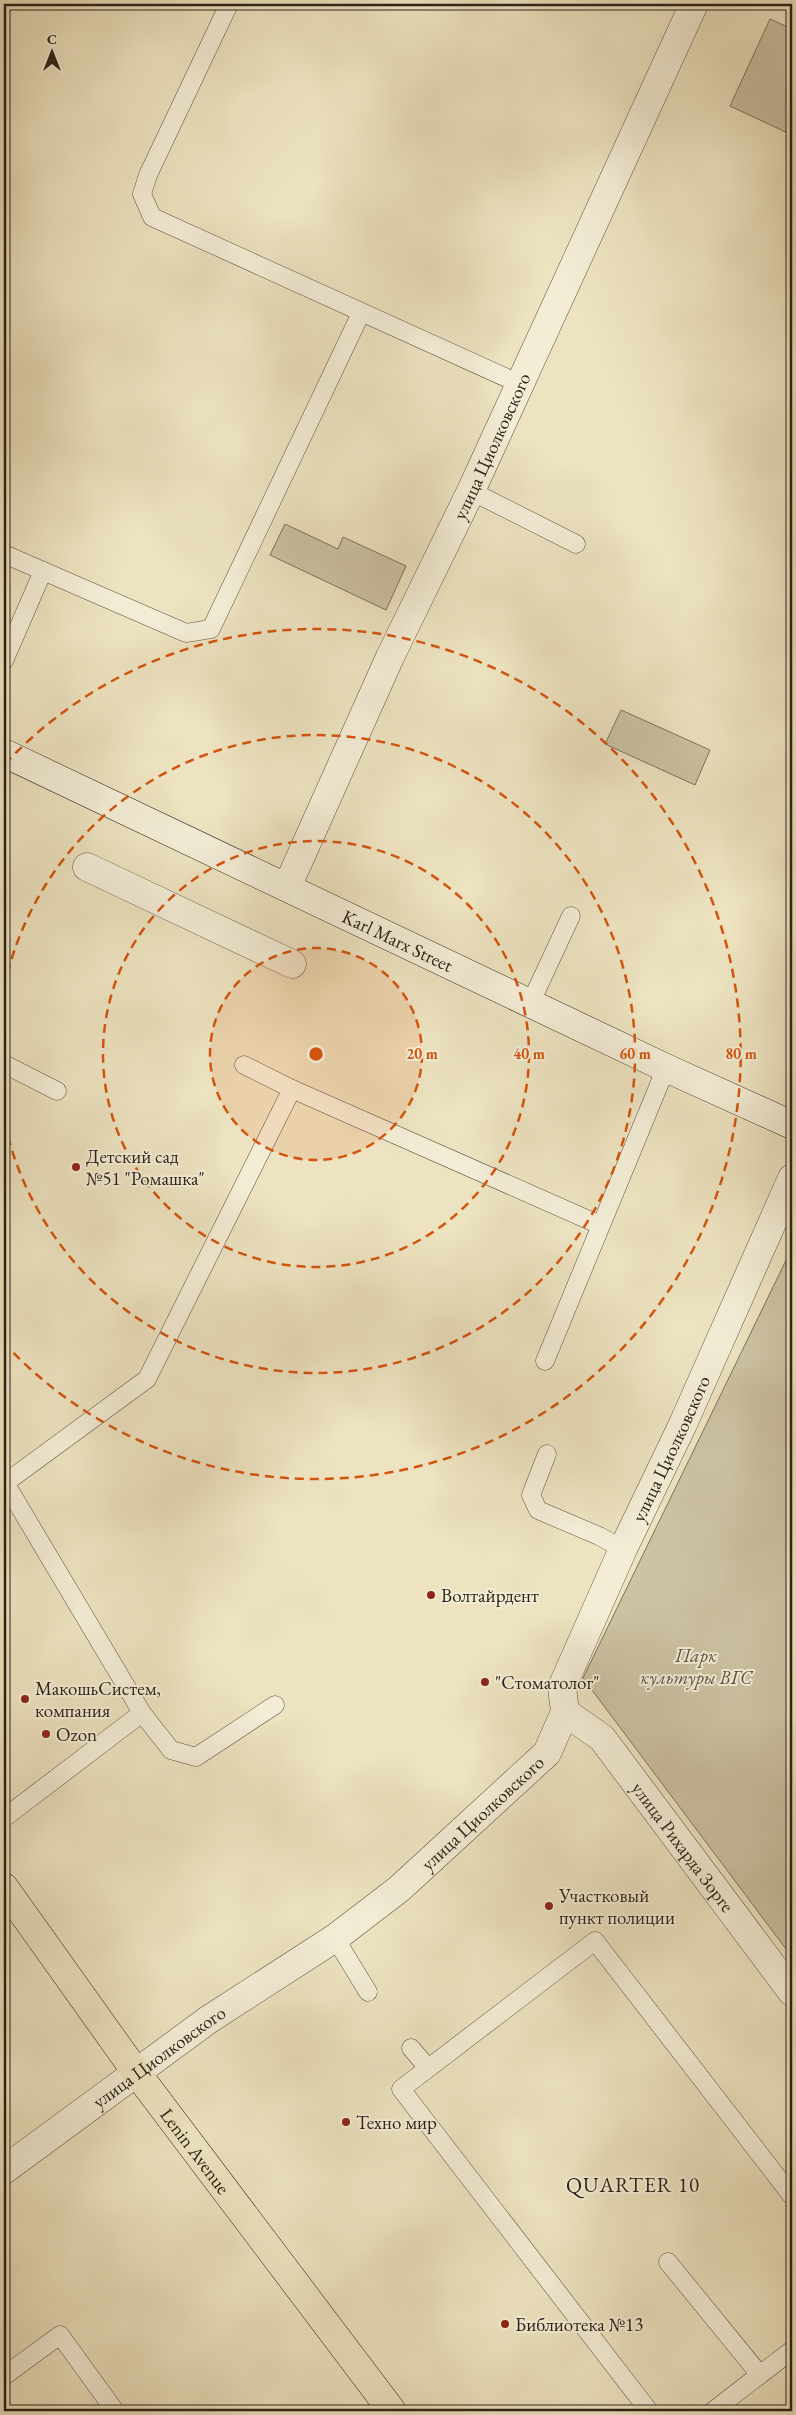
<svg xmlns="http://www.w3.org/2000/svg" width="796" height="2415" font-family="'EB Garamond',serif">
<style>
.green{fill:#ccc2a4;stroke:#7c725e}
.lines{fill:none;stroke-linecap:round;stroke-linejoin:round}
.lane-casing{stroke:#5c5243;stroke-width:19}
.street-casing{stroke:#5c5243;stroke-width:29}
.secondary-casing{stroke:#2b2219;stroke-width:29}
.primary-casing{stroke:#2b2219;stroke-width:29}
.lane{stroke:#f3edd6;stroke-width:18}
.street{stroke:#f3edd6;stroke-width:28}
.secondary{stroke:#f3edd6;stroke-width:28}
.primary{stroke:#ede3c0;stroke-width:28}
.ring{fill:none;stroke:#d5540d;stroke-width:2.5;stroke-dasharray:9 6}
.poi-dot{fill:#8f2418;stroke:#f3edd6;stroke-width:2}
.labels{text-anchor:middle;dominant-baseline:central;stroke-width:4;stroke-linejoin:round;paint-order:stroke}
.street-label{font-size:19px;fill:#2b2219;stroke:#f3edd6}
.poi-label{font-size:19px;fill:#2b2219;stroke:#f3edd6;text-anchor:start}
.park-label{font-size:19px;font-style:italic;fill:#5b5243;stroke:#f3edd6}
.quarter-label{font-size:21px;letter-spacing:1px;fill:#2b2219;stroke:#f3edd6}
.centre{fill:#d5540d;stroke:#f3edd6;stroke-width:2.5}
.ring-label{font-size:15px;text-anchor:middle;font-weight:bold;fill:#d5540d;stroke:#f3edd6;stroke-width:4;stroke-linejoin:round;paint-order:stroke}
</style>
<rect width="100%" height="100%" fill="#ede3c0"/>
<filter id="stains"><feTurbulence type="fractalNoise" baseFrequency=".004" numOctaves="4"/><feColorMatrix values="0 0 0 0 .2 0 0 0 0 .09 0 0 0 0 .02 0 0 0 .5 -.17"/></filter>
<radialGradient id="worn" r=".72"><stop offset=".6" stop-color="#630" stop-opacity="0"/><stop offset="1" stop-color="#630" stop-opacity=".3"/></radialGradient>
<!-- green -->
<g class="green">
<path d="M770,19L792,29V135L730,106Z"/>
<path d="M285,524L338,549L343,537L406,566L386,610L270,555Z"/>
<path d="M621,710L710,750L695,785L605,744Z"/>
<path d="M792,1248V1957L583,1678Z"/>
</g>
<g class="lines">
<!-- lane casing -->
<g class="lane-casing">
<g id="lane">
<path d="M229,4L148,175L142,194L152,217L520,384"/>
<path d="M471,491L576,544"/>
<path d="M4,554L186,633L211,629L361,313"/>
<path d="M4,661L43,571"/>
<path d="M530,1004L571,916"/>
<path d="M4,1064L57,1091"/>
<path d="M244,1065L292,1089"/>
<path d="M545,1361L666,1068"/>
<path d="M547,1454L531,1495L538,1510L599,1536L623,1549"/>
<path d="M4,1481L142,1713L171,1750L196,1757L275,1705"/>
<path d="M5,1483L147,1379L292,1089L600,1225"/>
<path d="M4,1818L142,1713"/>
<path d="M335,1938L368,1992"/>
<path d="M411,2048L428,2068"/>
<path d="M668,2262L760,2375"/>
<path d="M4,2376L60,2335L115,2411"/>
<path d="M649,2411L401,2089L595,1941L792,2196"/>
<path d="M713,2411L792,2350"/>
</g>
</g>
<!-- street casing -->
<g class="street-casing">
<g id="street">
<path d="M87,867L292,964"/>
<path id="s1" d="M287,887L390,657L471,491L694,4"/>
<path id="s2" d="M565,1712L602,1738L792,1992"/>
<path id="s3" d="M4,2170L208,2020L335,1938L399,1889L547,1753L565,1712L562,1687L623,1549L683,1424L792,1178"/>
</g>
</g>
<!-- secondary casing -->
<g class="secondary-casing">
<g id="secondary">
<path id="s4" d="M4,753L666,1068L792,1125"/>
</g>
</g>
<!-- primary casing -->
<g class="primary-casing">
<g id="primary">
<path id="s5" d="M4,1887L136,2072L392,2411"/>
</g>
</g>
<!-- lane -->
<use href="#lane" class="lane"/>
<!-- street -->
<use href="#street" class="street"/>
<!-- secondary -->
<use href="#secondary" class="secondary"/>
<!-- primary -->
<use href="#primary" class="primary"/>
</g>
<!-- distance rings -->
<circle cx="316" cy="1054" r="106" fill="#d5540d" fill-opacity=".12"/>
<g class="ring">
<circle cx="316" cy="1054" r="106"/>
<circle cx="316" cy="1054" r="213"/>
<path d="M4 988A319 319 0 1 1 4 1120"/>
<path d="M5 764A425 425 0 1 1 5 1344"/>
</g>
<!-- markers -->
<g class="poi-dot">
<circle cx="76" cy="1167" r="5"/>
<circle cx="431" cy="1595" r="5"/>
<circle cx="485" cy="1682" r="5"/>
<circle cx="25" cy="1699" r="5"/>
<circle cx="46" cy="1734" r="5"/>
<circle cx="549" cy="1906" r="5"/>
<circle cx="346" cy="2122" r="5"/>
<circle cx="505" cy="2324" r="5"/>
</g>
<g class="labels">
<!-- street labels -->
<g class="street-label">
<text stroke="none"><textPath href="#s1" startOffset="486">улица Циолковского</textPath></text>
<text stroke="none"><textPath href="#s4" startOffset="436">Karl Marx Street</textPath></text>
<text stroke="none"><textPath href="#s3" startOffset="1018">улица Циолковского</textPath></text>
<text stroke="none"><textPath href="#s3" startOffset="598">улица Циолковского</textPath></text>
<text stroke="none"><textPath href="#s2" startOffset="181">улица Рихарда Зорге</textPath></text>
<text stroke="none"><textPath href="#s3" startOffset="192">улица Циолковского</textPath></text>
<text stroke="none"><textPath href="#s5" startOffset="326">Lenin Avenue</textPath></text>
</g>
<!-- poi labels -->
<g class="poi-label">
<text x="86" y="1156">Детский сад<tspan x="86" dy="22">№51 "Ромашка"</tspan></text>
<text x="441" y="1595">Волтайрдент</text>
<text x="495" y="1682">"Стоматолог"</text>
<text x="35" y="1688">МакошьСистем,<tspan x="35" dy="22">компания</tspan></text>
<text x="56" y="1734">Ozon</text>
<text x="559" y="1895">Участковый<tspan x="559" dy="22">пункт полиции</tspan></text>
<text x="356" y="2122">Техно мир</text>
<text x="515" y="2324">Библиотека №13</text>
</g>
<!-- park labels -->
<g class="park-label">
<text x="696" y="1655">Парк<tspan x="696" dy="22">культуры ВГС</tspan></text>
</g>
<!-- quarter labels -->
<g class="quarter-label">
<text x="633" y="2184">QUARTER 10</text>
</g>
</g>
<circle cx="316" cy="1054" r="8" class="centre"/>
<g class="ring-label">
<text x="422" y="1059">20 m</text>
<text x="529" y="1059">40 m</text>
<text x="635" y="1059">60 m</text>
<text x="741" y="1059">80 m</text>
</g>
<!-- margin -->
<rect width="796" height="2415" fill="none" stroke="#ede3c0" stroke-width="20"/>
<rect x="5" y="5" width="786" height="2405" fill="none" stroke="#2b2219" stroke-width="2.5"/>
<rect x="10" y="10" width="776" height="2395" fill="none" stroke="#2b2219"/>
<!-- north arrow -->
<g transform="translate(52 52)" stroke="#f3edd6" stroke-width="4" paint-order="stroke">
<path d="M0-4L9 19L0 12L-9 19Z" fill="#2b2219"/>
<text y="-8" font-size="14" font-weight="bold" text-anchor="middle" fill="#2b2219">С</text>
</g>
<rect width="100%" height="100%" filter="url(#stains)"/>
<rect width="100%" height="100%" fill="url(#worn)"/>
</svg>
